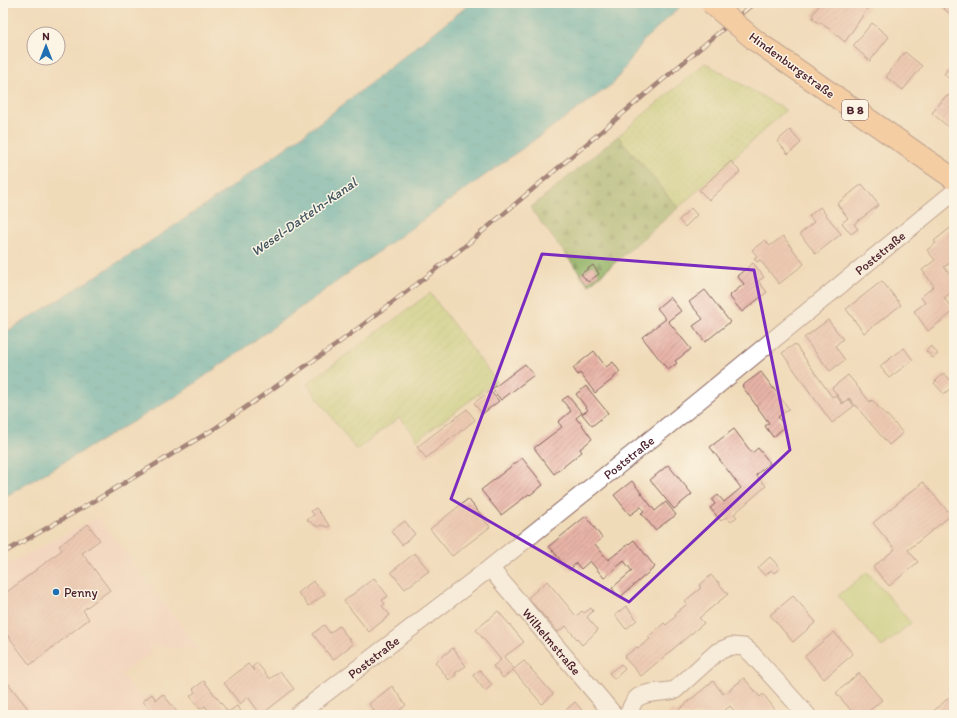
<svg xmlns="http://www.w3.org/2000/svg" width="957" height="718" font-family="Itim,sans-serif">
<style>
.built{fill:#f7d1c7}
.grass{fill:url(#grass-dots);stroke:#827850}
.forest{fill:url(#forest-firs);stroke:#6f6949}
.garden{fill:url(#garden-furrows);stroke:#827850}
.pitch{fill:#bbd176;stroke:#827850}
.water{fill:url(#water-ripples);stroke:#436670}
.building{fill:url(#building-hatch)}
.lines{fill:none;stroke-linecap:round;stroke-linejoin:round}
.minor-casing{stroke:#84615d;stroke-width:19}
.major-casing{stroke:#84615d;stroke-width:23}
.minor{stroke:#fff;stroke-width:17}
.major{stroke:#f8bd88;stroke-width:21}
.rail-casing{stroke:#4a1f2b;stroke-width:4.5}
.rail{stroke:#fcf5e5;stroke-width:3;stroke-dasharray:9;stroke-linecap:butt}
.major-bridge-casing{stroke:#84615d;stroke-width:23;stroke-linecap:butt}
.major-bridge{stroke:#f8bd88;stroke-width:21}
.marked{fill:none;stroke:#7b2cbf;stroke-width:3;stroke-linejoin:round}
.poi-dot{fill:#1f6fb2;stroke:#fcf5e5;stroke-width:1.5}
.labels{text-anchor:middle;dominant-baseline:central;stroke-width:3;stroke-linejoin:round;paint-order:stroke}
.shield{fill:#fcf5e5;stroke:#7f5f63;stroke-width:1}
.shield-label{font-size:12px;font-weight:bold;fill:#4a1f2b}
.street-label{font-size:13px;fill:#4a1f2b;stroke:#fcf5e5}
.poi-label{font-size:13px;fill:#4a1f2b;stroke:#fcf5e5;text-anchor:start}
.water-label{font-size:14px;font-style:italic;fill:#445862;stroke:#fcf5e5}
</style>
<defs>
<pattern id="grass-dots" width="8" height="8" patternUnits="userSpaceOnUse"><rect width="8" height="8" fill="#bbd176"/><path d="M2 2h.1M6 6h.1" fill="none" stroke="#a2b366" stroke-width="1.8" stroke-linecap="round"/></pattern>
<pattern id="forest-firs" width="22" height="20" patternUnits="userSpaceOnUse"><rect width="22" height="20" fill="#94b367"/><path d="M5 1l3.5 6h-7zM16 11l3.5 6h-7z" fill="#7b9155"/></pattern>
<pattern id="garden-furrows" width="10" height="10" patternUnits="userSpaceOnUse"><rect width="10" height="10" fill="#bbd176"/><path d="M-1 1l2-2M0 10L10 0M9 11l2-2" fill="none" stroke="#a2b366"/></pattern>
<pattern id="water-ripples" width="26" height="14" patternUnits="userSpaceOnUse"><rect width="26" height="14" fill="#3cadb5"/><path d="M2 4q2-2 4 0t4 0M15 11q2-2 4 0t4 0" fill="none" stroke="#348c93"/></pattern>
<pattern id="building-hatch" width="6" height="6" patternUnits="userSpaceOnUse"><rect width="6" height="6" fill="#e8b3a7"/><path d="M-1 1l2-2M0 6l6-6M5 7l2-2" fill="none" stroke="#be9188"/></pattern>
</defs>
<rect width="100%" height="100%" fill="#fcf5e5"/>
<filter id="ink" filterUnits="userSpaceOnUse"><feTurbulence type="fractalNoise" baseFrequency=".025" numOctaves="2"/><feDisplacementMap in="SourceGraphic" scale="8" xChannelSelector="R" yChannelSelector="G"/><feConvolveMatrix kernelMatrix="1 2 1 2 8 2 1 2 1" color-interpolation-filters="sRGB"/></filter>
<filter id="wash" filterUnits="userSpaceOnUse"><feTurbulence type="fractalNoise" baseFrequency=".012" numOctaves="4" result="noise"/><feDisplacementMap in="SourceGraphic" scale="16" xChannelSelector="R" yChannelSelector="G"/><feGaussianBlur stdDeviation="0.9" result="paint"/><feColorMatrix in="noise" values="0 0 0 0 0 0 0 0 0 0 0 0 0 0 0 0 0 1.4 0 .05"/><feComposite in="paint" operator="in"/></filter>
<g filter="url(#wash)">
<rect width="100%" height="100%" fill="#f0dbb9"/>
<!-- built -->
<path class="built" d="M98,517L199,649L147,646L152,652L122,674L154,715H3V567Z"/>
<!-- grass -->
<path class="grass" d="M705,63L786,110L678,208L618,136Z"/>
<!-- forest -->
<path class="forest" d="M618,136L678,208L589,285L530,208Z"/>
<!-- garden -->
<path class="garden" d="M430,293L496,381L417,440L400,417L356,450L307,384Z"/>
<!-- pitch -->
<path class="pitch" d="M867,572L911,623L882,647L838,596Z"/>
<!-- water -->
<path class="water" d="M471,3H684L645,39L614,83L180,394L3,498V334C92,279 181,224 266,162C336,112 403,57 471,3Z"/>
<g id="blocks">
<!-- building -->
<g class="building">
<path d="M821,3H832L836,6L838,3H871L845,42L827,27V28L821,22L820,24L812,18L814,17L812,15Z"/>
<path d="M939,3H954V17L938,4Z"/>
<path d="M872,23L889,37L870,61L853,46Z"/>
<path d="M905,52L922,66L903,90L886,77Z"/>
<path d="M954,61V79L952,81L944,74Z"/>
<path d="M951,93L954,96V132L932,113L946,96L947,97Z"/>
<path d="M790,130L801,143L788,154L777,141Z"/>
<path d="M731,161L740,172L709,200L699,190Z"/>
<path d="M862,184L879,205L854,224L858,229L851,234L842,223L848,218L837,204Z"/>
<path d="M820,207L841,234L816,254L800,234L814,222L809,216Z"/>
<path d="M691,208L697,215L685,227L679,220Z"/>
<path d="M954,225V266L951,262L944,267L954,279V290L944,298L954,311L928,331L914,311L925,303L921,297L934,286L922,270L935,260L927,250L936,243L934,241Z"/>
<path d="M783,236L804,264L779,284L760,260L757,262L754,258L757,256L752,250L765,240L770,246Z"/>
<path d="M753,263L764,277L758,281L767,292L742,312L729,296L744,284L737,276Z"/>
<path d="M593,265L599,274L588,282L581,274Z"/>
<path d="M882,281L901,305L864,333L846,309Z"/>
<path d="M705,290L730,322L705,342L693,326L703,319L689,302Z"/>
<path d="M670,297L681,311L668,321L691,349L675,361L677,363L668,370L642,337L666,319L657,308Z"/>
<path d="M828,320L843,339L835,346L845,360L830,371L804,338Z"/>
<path d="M795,344L832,397L836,395L842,404L849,399L854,406L832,423L782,353Z"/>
<path d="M931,346L938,354L933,358L926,351Z"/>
<path d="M904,348L913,360L889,378L880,366Z"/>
<path d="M594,351L606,367L613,362L620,372L614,377V378L595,393L580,373L578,375L573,368Z"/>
<path d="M525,364L534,375L501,400L492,389Z"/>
<path d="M761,372L789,409L778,417L785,427L773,437L765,426L769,423L742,386Z"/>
<path d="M944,373L954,384V385L944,394L934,383Z"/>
<path d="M848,375L870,402L872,400L886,416L887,415L903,433L889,445L849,398L843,403L832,388Z"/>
<path d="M586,386L608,413L592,426L582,414L588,410L576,394Z"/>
<path d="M490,391L499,401L482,414L474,403Z"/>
<path d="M568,396L582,413L576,418L578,421L580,422L592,439L580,449L582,452L554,474L534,448L562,427L558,422L571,411L562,400Z"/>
<path d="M467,409L475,420L426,458L417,447Z"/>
<path d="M734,429L752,453L758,448L770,463L756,475L766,486L734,514L737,517L731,522L726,517L721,521L710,508L715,504L712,500L718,495L724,502L741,488L710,447Z"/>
<path d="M522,458L535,474L543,485L530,495L529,494L501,515L481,490Z"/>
<path d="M668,465L692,494L674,509L650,480Z"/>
<path d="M632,481L655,511L666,502L676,515L655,530L641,513L644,511L641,507L630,515L614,495Z"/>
<path d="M923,482L951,515L908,550L918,562L889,586L873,567L895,549L873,523Z"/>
<path d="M468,499L482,516V517L490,527L452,556L430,529Z"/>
<path d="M316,508L330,526L328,527L320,525L318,527L307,520L314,515L311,511Z"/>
<path d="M586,516L602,538L595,544L608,560L634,540L655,567L619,598L612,588L632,571L624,561L604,578L590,561L581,569L576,563L569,571L549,546Z"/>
<path d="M405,521L415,534L402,545L391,531Z"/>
<path d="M88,524L100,540L82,553L110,590L83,610L89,619L30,665L3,629V595L62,550L59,546Z"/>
<path d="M415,553L429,571L405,589L391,572Z"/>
<path d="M770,557L780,568L774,573L771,570L765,576L758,568Z"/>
<path d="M711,575L717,582L718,581L719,584L728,594L699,618L704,623L641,676L624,657L637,647L638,648L650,639L648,637L664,623L666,625L676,616L675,614L687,604L685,601L701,588L699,586Z"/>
<path d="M374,578L388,596L382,600L385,604L382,606L390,615L369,632L344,601Z"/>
<path d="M313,581L325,594L309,606L298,593Z"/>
<path d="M547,581L576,616L582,611L584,613L591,608L593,611L587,617L598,630L582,645L566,626L558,632L528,598Z"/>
<path d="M793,596L816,622L793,642L770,615Z"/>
<path d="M626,606L637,620L626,629L615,615Z"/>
<path d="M498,611L524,642L504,657L514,669L524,661L553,694L542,704L513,670L503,678L493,666L501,660L476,630Z"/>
<path d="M324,625L330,633L339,626L353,644L333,660L313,634Z"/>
<path d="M834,632L853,654L824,679L805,656Z"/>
<path d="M453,648L466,666L455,673L456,675L449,680L435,662Z"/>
<path d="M257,663L270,679L280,671L294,689L261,715L248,697L240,704L224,683L248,664L254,671V670L252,667Z"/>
<path d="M621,664L625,669L614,679L609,673Z"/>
<path d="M480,670L492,685L485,691L473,675Z"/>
<path d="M859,673L882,700L864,715H855L836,693Z"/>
<path d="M3,677L33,715H3Z"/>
<path d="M744,678L760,697L763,694L774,708L766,715H738L730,706L719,715H668L667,714L672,710L675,713L713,681L723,694L726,692V693Z"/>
<path d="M204,681L228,712L237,706L244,715H212L205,706L200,709L190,696L195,692L193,689Z"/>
<path d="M954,685V715H929L953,694L949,690Z"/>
<path d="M392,686L406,705L400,710L402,712L399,715H377L369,704Z"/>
<path d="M152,694L156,700L163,694L177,712L174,715H154L143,701Z"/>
<path d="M575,702L586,715H560Z"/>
</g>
</g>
</g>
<g filter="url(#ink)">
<use href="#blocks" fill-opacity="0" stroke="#84615d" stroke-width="1"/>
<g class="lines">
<!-- minor casing -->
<g class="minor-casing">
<g id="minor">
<path id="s1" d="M490,568L614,715"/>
<path id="s2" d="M297,715L490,568L680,416L954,192"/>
<path d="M628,715C630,710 633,701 637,698C646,691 664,693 675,690L717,652L731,646L744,647L752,654L807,715"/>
</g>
</g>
<!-- major casing -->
<g class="major-casing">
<path id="major" d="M756,41L954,179"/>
</g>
<!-- minor -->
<use href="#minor" class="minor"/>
<!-- major -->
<use href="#major" class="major"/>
<!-- rail casing -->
<g class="rail-casing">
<path id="rail" d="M3,553L91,503L214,429L336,345L426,277L470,242L754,3"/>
</g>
<!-- rail -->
<use href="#rail" class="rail"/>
<!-- major-bridge casing -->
<g class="major-bridge-casing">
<path id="major-bridge" d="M711,3L756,41"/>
</g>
<!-- major-bridge -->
<use href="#major-bridge" class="major-bridge"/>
</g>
</g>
<!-- marked area -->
<path d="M0 0H957V718H0ZM542,254L754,270L790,450L629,602L451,499Z" fill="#f0dbb9" fill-opacity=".55" fill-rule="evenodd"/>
<path class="marked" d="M542,254L754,270L790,450L629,602L451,499Z"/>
<!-- markers -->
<circle class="poi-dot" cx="56" cy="592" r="4"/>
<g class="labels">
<!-- shield labels -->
<rect class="shield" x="842" y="100" width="26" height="20" rx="3"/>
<g class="shield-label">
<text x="855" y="110">B 8</text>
</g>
<!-- street labels -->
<g class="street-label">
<text transform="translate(792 65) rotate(36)">Hindenburgstraße</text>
<text stroke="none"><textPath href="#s2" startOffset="744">Poststraße</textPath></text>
<text stroke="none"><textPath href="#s2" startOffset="420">Poststraße</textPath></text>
<text stroke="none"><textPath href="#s1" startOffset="96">Wilhelmstraße</textPath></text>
<text stroke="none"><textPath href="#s2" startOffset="96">Poststraße</textPath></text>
</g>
<!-- poi labels -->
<g class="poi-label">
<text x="64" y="592">Penny</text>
</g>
<!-- water labels -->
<g class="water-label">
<text transform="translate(304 217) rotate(-35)">Wesel-Datteln-Kanal</text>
</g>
</g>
<!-- margin -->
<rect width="957" height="718" fill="none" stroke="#fcf5e5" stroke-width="16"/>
<!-- north arrow -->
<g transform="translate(46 46)"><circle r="19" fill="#fcf5e5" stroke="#b59f9b"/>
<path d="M0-3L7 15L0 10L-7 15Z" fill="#1f6fb2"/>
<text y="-6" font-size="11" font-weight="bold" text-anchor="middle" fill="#4a1f2b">N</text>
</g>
</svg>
